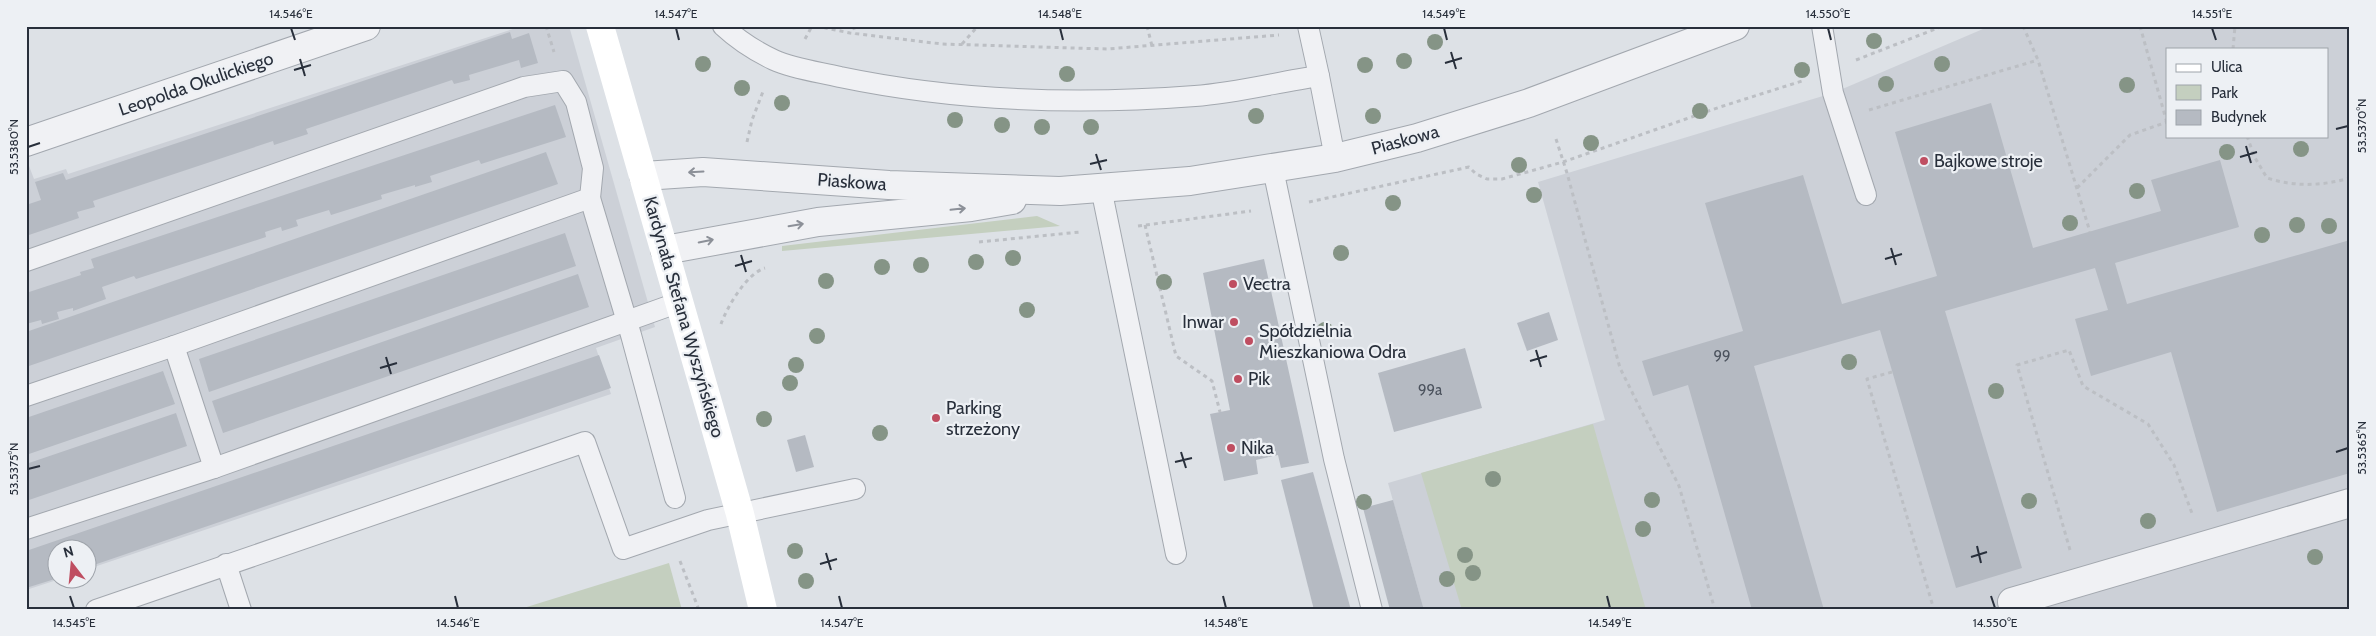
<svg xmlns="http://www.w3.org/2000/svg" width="2376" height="636" font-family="Cabin,sans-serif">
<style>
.built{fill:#ccd0d7;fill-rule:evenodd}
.green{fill:#c4cfbf}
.building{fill:#b5bac2}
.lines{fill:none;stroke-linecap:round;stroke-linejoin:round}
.lane-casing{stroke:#a3a8af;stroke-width:22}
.street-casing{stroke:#a3a8af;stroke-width:30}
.path{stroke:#bcbfc4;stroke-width:3;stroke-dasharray:4 4;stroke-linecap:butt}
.lane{stroke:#f0f1f4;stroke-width:20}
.street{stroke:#f0f1f4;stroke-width:28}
.secondary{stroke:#fff;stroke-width:28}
.tree{fill:#859486}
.oneway{stroke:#8c9098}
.ticks{fill:none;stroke:#282f3b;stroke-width:2}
.poi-dot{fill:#bf4e61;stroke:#edf0f4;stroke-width:2}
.labels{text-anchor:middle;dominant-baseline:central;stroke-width:4.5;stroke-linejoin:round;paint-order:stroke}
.number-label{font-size:15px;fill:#4b525d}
.street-label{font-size:18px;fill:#282f3b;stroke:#edf0f4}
.poi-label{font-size:18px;fill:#282f3b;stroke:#edf0f4;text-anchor:start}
.neatline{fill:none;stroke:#282f3b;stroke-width:2}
.ticks-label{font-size:12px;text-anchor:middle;fill:#282f3b}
</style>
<rect width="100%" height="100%" fill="#dde1e6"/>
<!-- built -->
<g class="built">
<path d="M522,26H569L655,327L596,348L611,394L88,569V548H58V578L60,579L26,590V158L34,179L66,169L68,174Z"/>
<path d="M1990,26H2350V610H1424L1388,483L1605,420L1538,182L1833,93ZM2167,49H2327V136H2167Z"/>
</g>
<!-- green -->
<g class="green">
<path d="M1037,216L1060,226L782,251V246Z"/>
<path d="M1593,424L1646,610H1462L1421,473Z"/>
<path d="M669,563L682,610H517Z"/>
</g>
<!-- building -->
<g class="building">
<path d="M510,32L512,39L529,33L538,63L521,68L519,60L469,75L470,80L454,84L452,80L306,129L308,134L274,145L273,141L93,201L95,207L77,212L79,218L26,236V205L41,200L35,182L63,173L66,180Z"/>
<path d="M1991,103L2033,248L2161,211L2151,180L2220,160L2239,227L2115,263L2127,304L2350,240V473L2217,512L2171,352L2091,376L2075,319L2108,310L2095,268L1945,311L2022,568L1956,588L1880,330L1754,366L1824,610H1752L1688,385L1653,396L1642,361L1743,331L1705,203L1803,175L1842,304L1937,276L1895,132Z"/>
<path d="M555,105L566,137L481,164L479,160L430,176L432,182L415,187V185L381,195L382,199L331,215L329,210L296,220L298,226L282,231L281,227L265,232L266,237L136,279L134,276L102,287L106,299L73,311V308L57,312L59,319L42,324L41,320L26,324V293L81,275L80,272L94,268L91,259Z"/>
<path d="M546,152L558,184L26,367V332Z"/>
<path d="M565,233L576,266L209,392L199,359Z"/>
<path d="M1264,259L1309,463L1281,468L1278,455L1256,460L1258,474L1224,481L1210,414L1230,410L1203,273Z"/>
<path d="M578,274L589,307L223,433L212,401Z"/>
<path d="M1549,312L1558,340L1527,351L1517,323Z"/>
<path d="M1465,348L1482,408L1394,432L1378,373Z"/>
<path d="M599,355L611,388L88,567V548H58V578L26,588V551Z"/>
<path d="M163,371L175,404L26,455V418Z"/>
<path d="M176,413L187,446L26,501V464Z"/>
<path d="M805,435L814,467L796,472L787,440Z"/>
<path d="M1313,472L1351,610H1314L1281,480Z"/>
<path d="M1393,500L1424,610H1390L1363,508Z"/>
</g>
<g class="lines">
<!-- lane casing -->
<g class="lane-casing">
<g id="lane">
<path d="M723,26C738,40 755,51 774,60C794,69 819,72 840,77C955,101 1078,105 1195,96C1236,93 1278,82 1319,76L1335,158"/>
<path d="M1308,26L1319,76"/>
<path d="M1822,26L1833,93L1866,195"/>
<path d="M1273,169L1334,459L1372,610"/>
<path d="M1101,188L1176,554"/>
<path d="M590,198L631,335L675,498"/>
<path d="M26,261L524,87L563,81L576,102L593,168L590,198L174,346L26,396"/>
<path d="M174,346L214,468"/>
<path d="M26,529L214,468L680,302"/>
<path d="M226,564L241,610"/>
<path d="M96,610L585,442L623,549L708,520L855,489"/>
</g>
</g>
<!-- street casing -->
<g class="street-casing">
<g id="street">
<path d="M26,142L366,26"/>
<path d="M644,176L703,172L889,185L1060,191L1190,181L1335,158L1417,138L1529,103L1735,26"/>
<path d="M665,250L818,222L971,207L1012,200"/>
<path d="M2012,602L2350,503"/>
</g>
</g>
<!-- path -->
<g class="path">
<path d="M546,26L554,52"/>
<path d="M816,26L850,33L942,44L1107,49L1279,35"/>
<path d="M853,26L856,34"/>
<path d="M1147,26L1152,46"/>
<path d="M2023,26L2038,60L2090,232"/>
<path d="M2140,26L2167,123"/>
<path d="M805,39L812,26"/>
<path d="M962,44L978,26"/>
<path d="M2233,49L2235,26"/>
<path d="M1856,60L1943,26"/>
<path d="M1869,110L2038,60"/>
<path d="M2247,136L2254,156L2267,178C2295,187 2322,186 2350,178"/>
<path d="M1556,139L1567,173L1620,368L1679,486L1715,610"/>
<path d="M747,142L752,120L764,89"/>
<path d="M2077,188L2130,135L2167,122"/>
<path d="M1309,202L1469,167L1476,174L1487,179H1502L1563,162L1720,107L1802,81"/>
<path d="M1145,225L1176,356L1212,381L1220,412"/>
<path d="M1138,226L1251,211"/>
<path d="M979,242L1080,232"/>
<path d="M721,324C727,307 747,273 765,268"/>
<path d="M1892,372L1867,379L1934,610"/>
<path d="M2070,550L2017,365L2069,350L2083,386L2148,424L2174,465L2193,516"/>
<path d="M680,561L699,610"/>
</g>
<!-- lane -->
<use href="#lane" class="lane"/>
<!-- street -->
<use href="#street" class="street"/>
<!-- secondary -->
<path class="secondary" d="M600,26L740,514L763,610"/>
</g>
<!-- trees -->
<g class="tree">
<circle cx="1874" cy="41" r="8"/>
<circle cx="1435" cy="42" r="8"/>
<circle cx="1404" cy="61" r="8"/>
<circle cx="703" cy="64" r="8"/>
<circle cx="1942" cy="64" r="8"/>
<circle cx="1365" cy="65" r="8"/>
<circle cx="1802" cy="70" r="8"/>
<circle cx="1067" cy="74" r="8"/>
<circle cx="1886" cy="84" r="8"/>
<circle cx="2127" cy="85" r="8"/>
<circle cx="742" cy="88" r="8"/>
<circle cx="782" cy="103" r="8"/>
<circle cx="1700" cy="111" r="8"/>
<circle cx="1256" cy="116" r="8"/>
<circle cx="1373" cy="116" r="8"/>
<circle cx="955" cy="120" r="8"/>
<circle cx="1002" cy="125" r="8"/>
<circle cx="1042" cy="127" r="8"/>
<circle cx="1091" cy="127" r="8"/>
<circle cx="1591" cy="143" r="8"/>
<circle cx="2301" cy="149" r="8"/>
<circle cx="2227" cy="152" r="8"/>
<circle cx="1519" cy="165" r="8"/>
<circle cx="2137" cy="191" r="8"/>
<circle cx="1534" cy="195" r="8"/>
<circle cx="1393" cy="203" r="8"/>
<circle cx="2070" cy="223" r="8"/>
<circle cx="2297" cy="225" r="8"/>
<circle cx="2329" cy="226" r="8"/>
<circle cx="2262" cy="235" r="8"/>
<circle cx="1341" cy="253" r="8"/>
<circle cx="1013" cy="258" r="8"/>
<circle cx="976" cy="262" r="8"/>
<circle cx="921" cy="265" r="8"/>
<circle cx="882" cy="267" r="8"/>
<circle cx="826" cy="281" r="8"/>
<circle cx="1164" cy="282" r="8"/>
<circle cx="1027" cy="310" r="8"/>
<circle cx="1325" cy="330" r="8"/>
<circle cx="817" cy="336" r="8"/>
<circle cx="1849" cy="362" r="8"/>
<circle cx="796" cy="365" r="8"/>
<circle cx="790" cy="383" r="8"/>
<circle cx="1996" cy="391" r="8"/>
<circle cx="764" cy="419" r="8"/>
<circle cx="880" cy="433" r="8"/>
<circle cx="1493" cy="479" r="8"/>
<circle cx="1652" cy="500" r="8"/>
<circle cx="2029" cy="501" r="8"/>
<circle cx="1364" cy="502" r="8"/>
<circle cx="2148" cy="521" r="8"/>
<circle cx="1643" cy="529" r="8"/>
<circle cx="795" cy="551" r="8"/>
<circle cx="1465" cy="555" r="8"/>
<circle cx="2315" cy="557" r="8"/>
<circle cx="1473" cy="573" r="8"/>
<circle cx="1447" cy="579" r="8"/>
<circle cx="806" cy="581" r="8"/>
</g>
<!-- one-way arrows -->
<defs><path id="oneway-shaft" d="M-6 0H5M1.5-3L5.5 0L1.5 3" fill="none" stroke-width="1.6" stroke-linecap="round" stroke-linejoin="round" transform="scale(1.25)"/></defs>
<g class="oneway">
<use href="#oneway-shaft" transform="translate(696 172) rotate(177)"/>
<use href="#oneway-shaft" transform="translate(958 209) rotate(-6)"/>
<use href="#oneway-shaft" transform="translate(796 225) rotate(-9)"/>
<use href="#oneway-shaft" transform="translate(706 241) rotate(-11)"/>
</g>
<!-- ticks -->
<path class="ticks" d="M291,28L295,40M676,28L679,40M1060,28L1063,40M1444,28L1447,40M1828,28L1831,40M2212,28L2216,40M1451,52L1456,69M300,59L305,76M1445,63L1462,58M294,70L311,65M2336,129L2348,126M2246,146L2251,163M28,147L40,143M1096,154L1101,170M2240,157L2257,152M1090,164L1107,160M1891,248L1896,265M741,255L746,272M1885,259L1902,254M735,266L752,261M1536,350L1541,367M386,357L391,374M1530,361L1547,356M380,368L397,363M1181,452L1186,468M2336,452L2348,448M1175,462L1192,458M28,469L40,466M1977,546L1981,563M826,553L831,570M1971,557L1987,552M820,564L837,559M70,596L74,608M455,596L458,608M839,596L842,608M1223,596L1226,608M1607,596L1610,608M1991,596L1995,608"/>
<!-- markers -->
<g class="poi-dot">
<circle cx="1924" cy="161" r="5"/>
<circle cx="1233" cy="284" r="5"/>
<circle cx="1234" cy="322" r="5"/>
<circle cx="1249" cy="341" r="5"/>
<circle cx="1238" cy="379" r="5"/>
<circle cx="936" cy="418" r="5"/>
<circle cx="1231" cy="448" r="5"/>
</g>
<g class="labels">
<!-- number labels -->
<g class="number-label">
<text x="1722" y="356">99</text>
<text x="1430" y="390">99a</text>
</g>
<!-- street labels -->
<g class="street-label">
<text transform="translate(196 84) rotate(-19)">Leopolda Okulickiego</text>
<text transform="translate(1405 140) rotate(-15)">Piaskowa</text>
<text transform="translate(852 182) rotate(4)">Piaskowa</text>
<text transform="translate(684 317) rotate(74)">Kardynała Stefana Wyszyńskiego</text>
</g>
<!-- poi labels -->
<g class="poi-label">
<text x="1934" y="161">Bajkowe stroje</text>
<text x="1243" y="284">Vectra</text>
<text x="1224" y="322" text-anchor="end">Inwar</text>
<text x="1259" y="331">Spółdzielnia<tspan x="1259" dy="21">Mieszkaniowa Odra</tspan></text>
<text x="1248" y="379">Pik</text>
<text x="946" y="408">Parking<tspan x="946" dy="21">strzeżony</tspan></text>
<text x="1241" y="448">Nika</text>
</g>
</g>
<!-- border -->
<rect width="2376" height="636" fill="none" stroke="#edf0f4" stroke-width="55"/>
<!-- legend -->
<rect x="2166" y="48" width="162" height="90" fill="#edf0f4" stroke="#9ea3aa"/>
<rect x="2176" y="64" width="25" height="8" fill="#ffffff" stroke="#9ea3aa"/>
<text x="2211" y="72" font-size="15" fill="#282f3b">Ulica</text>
<rect x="2176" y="85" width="25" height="15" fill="#c4cfbf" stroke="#9ea3aa"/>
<text x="2211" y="98" font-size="15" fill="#282f3b">Park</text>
<rect x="2176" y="110" width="25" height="15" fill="#b5bac2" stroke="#9ea3aa"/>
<text x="2211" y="122" font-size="15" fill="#282f3b">Budynek</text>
<!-- north arrow -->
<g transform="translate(72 564) rotate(344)"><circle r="24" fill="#edf0f4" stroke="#9ea3aa"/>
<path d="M0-4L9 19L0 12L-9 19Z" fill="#bf4e61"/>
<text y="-8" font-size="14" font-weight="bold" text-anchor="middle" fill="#282f3b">N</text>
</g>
<rect x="28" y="28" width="2320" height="580" class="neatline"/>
<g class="ticks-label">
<text x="291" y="18">14.546°E</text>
<text x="676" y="18">14.547°E</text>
<text x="1060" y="18">14.548°E</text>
<text x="1444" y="18">14.549°E</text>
<text x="1828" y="18">14.550°E</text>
<text x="2212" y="18">14.551°E</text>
<text transform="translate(2362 126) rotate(-90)" y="4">53.5370°N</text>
<text transform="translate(14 147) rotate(-90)" y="4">53.5380°N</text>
<text transform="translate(2362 448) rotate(-90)" y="4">53.5365°N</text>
<text transform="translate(14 469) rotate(-90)" y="4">53.5375°N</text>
<text x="74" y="627">14.545°E</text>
<text x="458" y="627">14.546°E</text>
<text x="842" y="627">14.547°E</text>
<text x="1226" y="627">14.548°E</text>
<text x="1610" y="627">14.549°E</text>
<text x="1995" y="627">14.550°E</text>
</g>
</svg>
